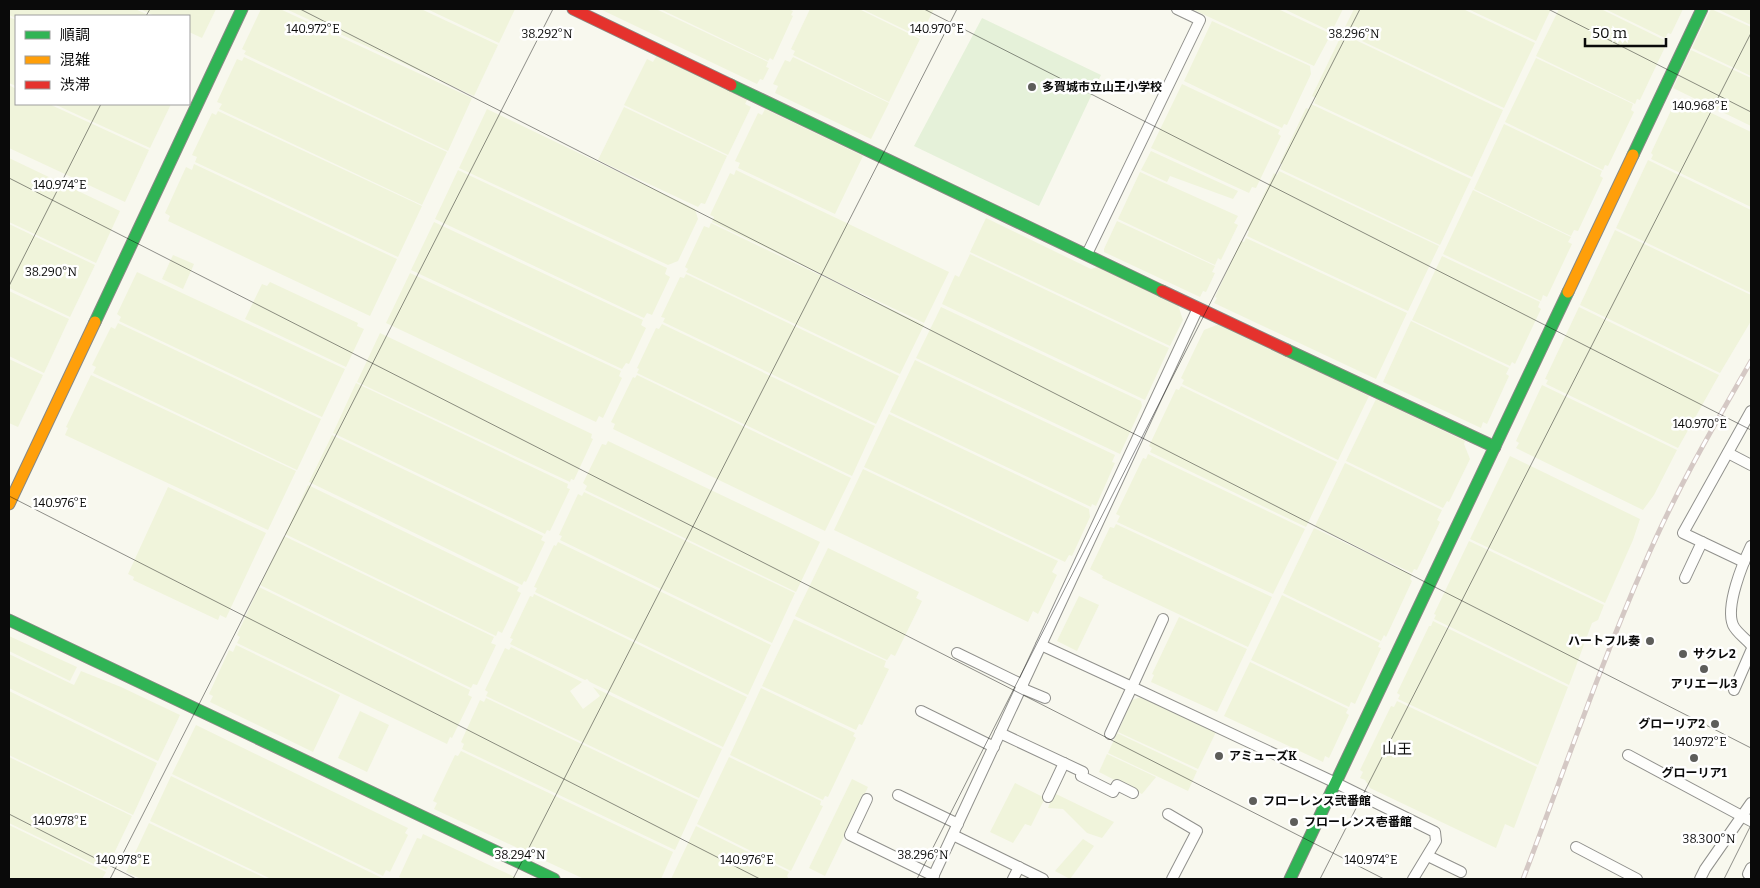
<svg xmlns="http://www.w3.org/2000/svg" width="1760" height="888" font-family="Bitter,'Noto Sans JP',serif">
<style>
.farmland{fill:#f0f4db}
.pitch{fill:#e5f1d9}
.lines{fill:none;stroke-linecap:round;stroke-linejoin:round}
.street-casing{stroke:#91918d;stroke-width:12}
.fast-casing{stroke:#888883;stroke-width:13}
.slow-casing{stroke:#888883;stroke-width:13}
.jam-casing{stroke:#888883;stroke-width:13}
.street{stroke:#fefefc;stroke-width:10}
.fast{stroke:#30b455;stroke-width:11}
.slow{stroke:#ff9f0a;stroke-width:11}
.jam{stroke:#e5322d;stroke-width:11}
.rail-casing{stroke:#d4c8c4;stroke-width:5}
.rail{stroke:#fff;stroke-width:3;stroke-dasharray:9;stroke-linecap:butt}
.ticks{fill:none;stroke:#0a0a0a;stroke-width:1;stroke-opacity:0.45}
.poi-dot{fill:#5d5d5a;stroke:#fff;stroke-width:2}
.labels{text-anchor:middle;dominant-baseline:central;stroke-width:5;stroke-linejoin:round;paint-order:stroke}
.poi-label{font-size:12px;font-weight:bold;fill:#0a0a0a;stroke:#fff;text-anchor:start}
.quarter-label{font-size:15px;fill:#0a0a0a;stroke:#fff}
.ticks-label{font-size:12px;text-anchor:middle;fill:#0a0a0a;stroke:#fff;stroke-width:5;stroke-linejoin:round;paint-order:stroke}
</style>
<rect width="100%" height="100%" fill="#f8f8ee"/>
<!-- farmland -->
<g class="farmland">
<path d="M9,9H135L151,16H16V18L9,15Z"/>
<path d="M140,9H139H216L202,38L189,32V16H155Z"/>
<path d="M261,9H280L472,98L448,151L244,54L246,51L242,49Z"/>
<path d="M286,9H421L498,45L474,96Z"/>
<path d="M427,9H515L499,43Z"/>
<path d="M600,9H656L768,62L766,67L769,68L763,80L760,79L757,84Z"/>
<path d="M660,9H788L793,11L791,15L793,16L773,60L770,58L768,61Z"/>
<path d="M810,9H859L920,39L889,102L793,55L795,51L791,49Z"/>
<path d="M862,9H934L920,37Z"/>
<path d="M1192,9H1278L1329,33L1327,37L1329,38L1314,66Z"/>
<path d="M1284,9H1343L1334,27L1332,26L1330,31Z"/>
<path d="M1354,9H1463L1535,43L1504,108L1345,33L1348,29L1345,27Z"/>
<path d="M1468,9H1551L1536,41Z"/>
<path d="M1559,9H1601L1664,40L1662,46L1665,47L1640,100L1637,99L1635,104L1536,56Z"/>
<path d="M1605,9H1683L1671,34L1668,33L1665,38Z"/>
<path d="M1711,9L1751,27V76L1692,48Z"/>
<path d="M1717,9H1751V25Z"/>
<path d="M9,17L16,20V86L9,83Z"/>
<path d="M1212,21L1310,66L1311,74L1287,125L1284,124L1282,128L1184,81Z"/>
<path d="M1345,35L1503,110L1472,177L1314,103L1316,98L1312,96L1340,38L1343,40Z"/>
<path d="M1691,50L1751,78V126L1673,88Z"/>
<path d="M657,55L748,98L745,104L751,107L728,155L624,105L647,59L653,62Z"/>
<path d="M244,57L447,152L422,205L219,109L222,104L217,102L237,59L242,61Z"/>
<path d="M793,57L889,103L871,139L775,93L778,86L773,84L785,60L790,62Z"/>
<path d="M1536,58L1633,104L1631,110L1634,112L1608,166L1605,165L1603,170L1505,122Z"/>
<path d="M1182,84L1280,130L1278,134L1281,136L1256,188L1252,187L1249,193L1151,148Z"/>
<path d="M9,85L16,89V104H49L149,150L125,202L9,148Z"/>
<path d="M1680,98L1751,132V207L1651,159L1653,155L1651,153L1675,102L1678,103Z"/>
<path d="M54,104H171L150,148Z"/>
<path d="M1311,104L1471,179L1440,245L1280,169L1282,164L1280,163L1306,108L1309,109Z"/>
<path d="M624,107L727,156L705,204L701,203L698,207L598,160Z"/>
<path d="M487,109L695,209L698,219L678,261L668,265L459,168Z"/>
<path d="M765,109L863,156L835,214L738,168L740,163L735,161L758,113L762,115Z"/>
<path d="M218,111L422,206L398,257L195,162L197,157L192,155L212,113L216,115Z"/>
<path d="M1504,124L1602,171L1600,176L1603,178L1578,231L1574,230L1571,236L1474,189Z"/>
<path d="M1151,151L1238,191L1233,199L1170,176L1167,182L1141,170Z"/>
<path d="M9,158L120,211L96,263L9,222Z"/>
<path d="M1648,160L1751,210V293L1616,228Z"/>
<path d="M194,164L397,259L370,316L168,221L170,216L165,213L186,167L192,170Z"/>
<path d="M458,170L667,268L665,274L670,277L652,315L647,313L644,318L435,219Z"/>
<path d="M736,170L949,272L924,323L712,222L714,217L710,215L730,173L734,175Z"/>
<path d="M1279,171L1439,246L1408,311L1247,236L1249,231L1247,230L1274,173L1277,175Z"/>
<path d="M1140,172L1238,216L1234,223L1238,225L1221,260L1218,258L1215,265L1118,219Z"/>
<path d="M1473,190L1571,237L1568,242L1572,244L1547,297L1543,295L1541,301L1443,254Z"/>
<path d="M986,218L1091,269L1097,267L1178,305L1183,320L1170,346L970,252Z"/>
<path d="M1117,221L1215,266L1212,272L1215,273L1206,292L1203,291L1200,297L1104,252V249Z"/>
<path d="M434,222L643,320L641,325L646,328L629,364L626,363L622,369L411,270Z"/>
<path d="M711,223L924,325L900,374L686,272L688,269L685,267L704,226L709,228Z"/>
<path d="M9,224L95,265L70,317L9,288Z"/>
<path d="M1615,230L1751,295V321L1720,373L1580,305Z"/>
<path d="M1246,238L1407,313L1376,379L1214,303L1217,298L1215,297L1241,241L1244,242Z"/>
<path d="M970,254L1169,348L1145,400L942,304L955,275L959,277Z"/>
<path d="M173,255L194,264L183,289L162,279Z"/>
<path d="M1442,256L1540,302L1538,307L1541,309L1515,364L1512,362L1510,366L1412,320Z"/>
<path d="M137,272L345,369L322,417L119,321L121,317L117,314Z"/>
<path d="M410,273L621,371L619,376L622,378L603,418L599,416L596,422L386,323Z"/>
<path d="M686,274L899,376L876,424L663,322L665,318L661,317L680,277L684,278Z"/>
<path d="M270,282L358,323L357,326L364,329L346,367L245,319L262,284L267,286Z"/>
<path d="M9,291L69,319L44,373L9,356Z"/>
<path d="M941,307L1141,401L1142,406L1120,454L916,358Z"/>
<path d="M1579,307L1719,375L1678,448L1546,384L1548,380L1545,379Z"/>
<path d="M1411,321L1509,368L1506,374L1509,376L1487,424L1483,422L1481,428L1383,382Z"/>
<path d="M118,323L321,419L297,470L93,373L96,367L92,365L111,327L115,329Z"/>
<path d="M662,324L875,426L852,476L637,373L639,369L637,368L656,328L659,329Z"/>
<path d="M1219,324L1369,396L1338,460L1182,384L1184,380L1181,378L1204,330Z"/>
<path d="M380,333L592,434L591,438L593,439L574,480L571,479L570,482L357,382Z"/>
<path d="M9,359L43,375L18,427L9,423Z"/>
<path d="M915,360L1115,455L1112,462L1115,463L1096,506L1092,504L1091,507L890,412Z"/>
<path d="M91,375L296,471L268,530L65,435L68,428L66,427Z"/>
<path d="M637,375L851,478L825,531L613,429L615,424L611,422L633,377L635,378Z"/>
<path d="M356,383L568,484L567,488L570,489L550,531L547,530L545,534L333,433Z"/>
<path d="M1542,385L1677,450L1654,495L1643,510L1516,448L1519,443L1516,441Z"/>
<path d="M1181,386L1337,462L1306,527L1150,452L1152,448L1149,446L1176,389L1179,390Z"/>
<path d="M1376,399L1465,441L1464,444L1470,459L1449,502L1447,501L1443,508L1346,461Z"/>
<path d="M889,414L1089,509L1090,517L1072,556L1069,555L1065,562L864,467Z"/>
<path d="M332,435L543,536L541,540L545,542L526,582L524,581L522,585L309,482Z"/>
<path d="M608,441L820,542L796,592L585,490L587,486L583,483L602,444L606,445Z"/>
<path d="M1148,454L1305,529L1273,594L1117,522L1120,516L1116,514L1143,458L1146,459Z"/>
<path d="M1510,456L1640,519L1633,540L1605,603L1470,539Z"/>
<path d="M1345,463L1442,510L1437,520L1440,522L1417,570L1414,569L1412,573L1315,526Z"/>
<path d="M863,469L1058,561L1052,572L1057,575L1038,614L1033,611L1028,622L834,530Z"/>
<path d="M308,485L519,587L517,591L521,593L502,633L498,631L496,636L285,534Z"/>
<path d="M168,487L266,533L226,618L220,615L218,620L133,580L134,577L128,574Z"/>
<path d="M584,492L795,593L772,643L560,540L562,536L559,535L578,494L582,496Z"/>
<path d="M1116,524L1272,597L1248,647L1102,578L1103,576L1090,569L1110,527L1114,528Z"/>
<path d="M1314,528L1412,575L1410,579L1412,581L1386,637L1384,635L1381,641L1283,593Z"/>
<path d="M284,536L494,637L491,643L496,645L477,685L473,684L471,688L260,585Z"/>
<path d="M1469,541L1604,605L1598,620L1592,623L1569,685L1434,619L1436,615L1434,614Z"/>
<path d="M558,542L771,645L748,695L535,592L537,588L534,587L554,545L556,546Z"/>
<path d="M828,548L919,592L916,598L922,601L895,656L891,654L887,660L795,616Z"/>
<path d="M259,587L470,690L468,695L472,697L452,738L450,737L447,744L237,643L240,637L237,635Z"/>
<path d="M534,594L747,697L723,747L590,682L587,679L585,680L510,644L513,639L510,638L530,596L533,597Z"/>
<path d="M1282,595L1380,643L1378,647L1381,648L1355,704L1351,702L1349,707L1251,660Z"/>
<path d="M1079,596L1099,605L1077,651L1057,641Z"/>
<path d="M1179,617L1247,649L1217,712L1151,682L1154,675L1152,674Z"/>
<path d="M794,619L886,661L884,667L889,669L862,725L859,724L856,730L762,686Z"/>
<path d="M1433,621L1568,687L1538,765L1398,699L1400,695L1397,693L1429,626H1431Z"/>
<path d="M9,636L77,667L70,681L9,651Z"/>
<path d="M236,645L340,695L313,752L210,702L213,696L209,694L229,650L233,652Z"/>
<path d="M511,647L582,682L570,691L583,709L600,696L593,687L722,749L699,798L486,696L488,692L485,690L505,648L509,650Z"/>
<path d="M9,654L74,685L81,671L121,687L180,715L158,761L9,688Z"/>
<path d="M1250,662L1348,709L1346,713L1349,715L1329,758L1325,756L1323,762L1224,716Z"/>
<path d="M761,688L855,733L853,736L856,738L828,797L825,796L823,800L730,755Z"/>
<path d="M9,691L157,763L133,815L9,755Z"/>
<path d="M1141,697L1216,732L1198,769L1118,732L1132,700Z"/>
<path d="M486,698L698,800L675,850L462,749L464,744L461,742L480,700L484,702Z"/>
<path d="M1397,701L1537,767L1514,828L1505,824L1496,848L1370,788L1365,780L1360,778L1363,772L1360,770L1391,706L1394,707Z"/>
<path d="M360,711L389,725L367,772L338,758Z"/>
<path d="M196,725L408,828L405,833L408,835L390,872L386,870L383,876L172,774Z"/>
<path d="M1117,733L1197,771L1188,791L1108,753Z"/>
<path d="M461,751L673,852L661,879H584L434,809L437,803L433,801L455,755L458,756Z"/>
<path d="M1107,754L1156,777L1142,794L1099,772Z"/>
<path d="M9,757L132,816L106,870L9,823Z"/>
<path d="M729,757L821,801L820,805L823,806L791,871L697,824Z"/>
<path d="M171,776L382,878L381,879H271L150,821Z"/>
<path d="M852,779L868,787L825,876L809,868Z"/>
<path d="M1015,783L1045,798L1031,826L1025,824L1013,843L990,832Z"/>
<path d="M1054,793L1114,822L1102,838L1087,833L1063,809L1048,808Z"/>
<path d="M149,823L267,879H141L126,872Z"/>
<path d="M9,825L106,872L102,879H9Z"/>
<path d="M696,826L789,872L787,876L789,879H671Z"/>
<path d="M423,834L519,879H403L399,877L417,838L421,839Z"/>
<path d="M1083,839L1094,846L1070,879L1055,871Z"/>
</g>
<!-- pitch -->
<path class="pitch" d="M982,18L1101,75L1039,206L914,146Z"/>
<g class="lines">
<!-- street casing -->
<g class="street-casing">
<g id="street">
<path d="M1087,254L1200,20L1177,9"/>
<path d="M1728,453L1751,465"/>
<path d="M1751,546C1743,563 1725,606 1733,625C1736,632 1746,639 1751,645"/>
<path d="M1744,562L1683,533L1751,411"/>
<path d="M1685,578L1702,542"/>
<path d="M1163,619L1132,687L1336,783L1435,832L1436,841L1413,879"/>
<path d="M1041,645L1132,687L1110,734"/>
<path d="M957,653L1023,685"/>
<path d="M1021,688L1045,698"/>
<path d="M1734,690L1751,651"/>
<path d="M921,711L994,747"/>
<path d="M1000,733L1083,772L1081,776L1113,792L1117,785L1133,793"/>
<path d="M1628,755L1751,821"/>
<path d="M898,795L958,824"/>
<path d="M1048,797L1064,763"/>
<path d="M867,799L850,835L934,876"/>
<path d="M1168,814L1197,831L1172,879"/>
<path d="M953,835L1043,879"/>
<path d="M1576,847L1637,879"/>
<path d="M1428,856L1461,872"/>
<path d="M1748,874L1751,868"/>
<path d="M932,879L1198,308"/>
<path d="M1013,879L1019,867"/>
<path d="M1700,879L1705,869L1751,803"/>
</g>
</g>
<!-- fast casing -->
<g class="fast-casing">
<g id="fast">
<path d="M731,85L1162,291"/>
<path d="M1633,155L1702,9"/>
<path d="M95,322L242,9"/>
<path d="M1287,350L1495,447"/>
<path d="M9,620L554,879"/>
<path d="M1290,879L1568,292"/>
</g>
</g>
<!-- slow casing -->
<g class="slow-casing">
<g id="slow">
<path d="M1568,292L1633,155"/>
<path d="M9,504L95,322"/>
</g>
</g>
<!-- jam casing -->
<g class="jam-casing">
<g id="jam">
<path d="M573,9L731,85"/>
<path d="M1162,291L1287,350"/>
</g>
</g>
<!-- street -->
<use href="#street" class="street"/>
<!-- fast -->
<use href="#fast" class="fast"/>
<!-- slow -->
<use href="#slow" class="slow"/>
<!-- jam -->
<use href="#jam" class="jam"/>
<!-- rail casing -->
<g class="rail-casing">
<path id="rail" d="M1523,879C1563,774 1599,668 1644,565C1674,494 1713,427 1751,361"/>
</g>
<!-- rail -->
<use href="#rail" class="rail"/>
</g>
<!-- ticks -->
<path class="ticks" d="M300,9L1751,748M924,9L1751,430M1548,9L1751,112M146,16L150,9M9,178L1384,879M9,286L101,104M9,496L760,879M9,814L136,879M110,879L553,9M513,879L957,9M917,879L1360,9M1320,879L1751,33M1724,879L1751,825"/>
<!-- markers -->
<g class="poi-dot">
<circle cx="1032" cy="87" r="5"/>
<circle cx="1650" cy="641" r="5"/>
<circle cx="1683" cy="654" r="5"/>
<circle cx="1704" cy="669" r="5"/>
<circle cx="1715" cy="724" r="5"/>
<circle cx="1219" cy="756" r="5"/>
<circle cx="1694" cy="758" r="5"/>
<circle cx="1253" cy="801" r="5"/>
<circle cx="1294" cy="822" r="5"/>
</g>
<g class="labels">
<!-- poi labels -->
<g class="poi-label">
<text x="1042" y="87">多賀城市立山王小学校</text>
<text x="1640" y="641" text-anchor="end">ハートフル奏</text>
<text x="1693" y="654">サクレ2</text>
<text x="1704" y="684" text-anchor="middle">アリエール3</text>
<text x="1705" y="724" text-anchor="end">グローリア2</text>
<text x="1229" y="756">アミューズK</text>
<text x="1694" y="773" text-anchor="middle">グローリア1</text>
<text x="1263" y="801">フローレンス弐番館</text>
<text x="1304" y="822">フローレンス壱番館</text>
</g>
<!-- quarter labels -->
<g class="quarter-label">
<text x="1397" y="749">山王</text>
</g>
</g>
<g class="ticks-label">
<text x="313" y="33">140.972°E</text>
<text x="937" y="33">140.970°E</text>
<text x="547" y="38">38.292°N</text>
<text x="1354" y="38">38.296°N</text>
<text x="1700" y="110">140.968°E</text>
<text x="60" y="189">140.974°E</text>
<text x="51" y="276">38.290°N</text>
<text x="1700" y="428">140.970°E</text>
<text x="60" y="507">140.976°E</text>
<text x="1700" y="746">140.972°E</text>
<text x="60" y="825">140.978°E</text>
<text x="1709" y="843">38.300°N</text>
<text x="520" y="859">38.294°N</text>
<text x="923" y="859">38.296°N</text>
<text x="123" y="864">140.978°E</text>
<text x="747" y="864">140.976°E</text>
<text x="1371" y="864">140.974°E</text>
</g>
<!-- border -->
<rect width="1760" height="888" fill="none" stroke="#0a0a0a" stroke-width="20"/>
<!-- legend -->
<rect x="15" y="15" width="175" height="90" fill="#ffffff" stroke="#9d9d9d"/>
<rect x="25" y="31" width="25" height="8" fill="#30b455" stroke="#9d9d9d"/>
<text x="60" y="40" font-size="15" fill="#0a0a0a">順調</text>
<rect x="25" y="56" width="25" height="8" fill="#ff9f0a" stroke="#9d9d9d"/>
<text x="60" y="65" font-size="15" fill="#0a0a0a">混雑</text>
<rect x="25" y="81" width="25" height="8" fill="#e5322d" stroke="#9d9d9d"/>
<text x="60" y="90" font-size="15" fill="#0a0a0a">渋滞</text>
<!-- scale -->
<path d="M1585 38v8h81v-8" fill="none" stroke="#0a0a0a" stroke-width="2.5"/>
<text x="1592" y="38" font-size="15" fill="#0a0a0a" stroke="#ffffff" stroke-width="4" paint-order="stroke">50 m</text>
</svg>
